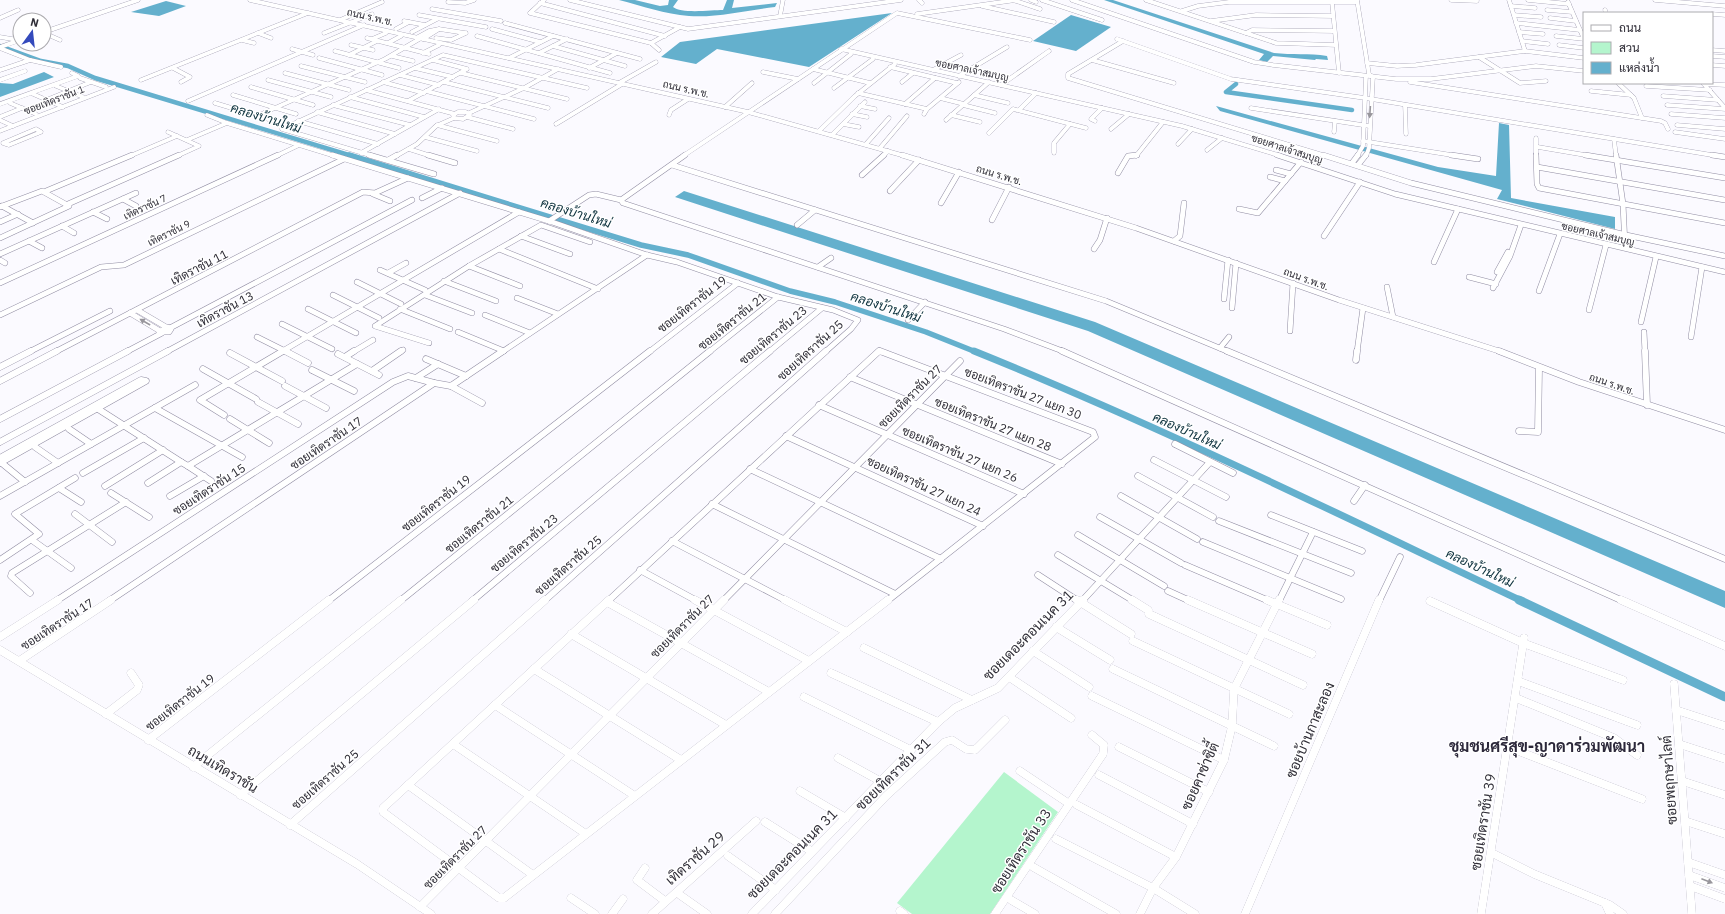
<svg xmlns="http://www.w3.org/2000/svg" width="1725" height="914" font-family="'IBM Plex Sans',Sarabun,sans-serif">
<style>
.green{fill:#b4f5cd}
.water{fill:#64b0cd}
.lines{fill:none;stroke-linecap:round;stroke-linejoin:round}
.canal-far3{stroke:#64b0cd;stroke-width:4.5}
.canal-far2{stroke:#64b0cd;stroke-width:5.5}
.canal-far1{stroke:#64b0cd;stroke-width:7}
.canal{stroke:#64b0cd;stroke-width:9}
.minor-far3-casing{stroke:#918da3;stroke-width:4.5}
.minor-far2-casing{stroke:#918da3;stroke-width:6}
.minor-far1-casing{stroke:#918da3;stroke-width:7}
.minor-casing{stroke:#918da3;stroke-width:8}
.minor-far3{stroke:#fff;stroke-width:4}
.minor-far2{stroke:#fff;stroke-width:5}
.minor-far1{stroke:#fff;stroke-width:6}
.minor{stroke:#fff;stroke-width:8}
.oneway{fill:#98969c}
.labels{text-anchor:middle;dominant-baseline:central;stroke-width:3;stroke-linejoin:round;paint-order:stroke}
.far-street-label{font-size:10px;fill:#302e38;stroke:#fff}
.street-label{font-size:12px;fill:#302e38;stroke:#fff}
.water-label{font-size:13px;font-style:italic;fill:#0f333f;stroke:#fff}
.near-street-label{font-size:14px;fill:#302e38;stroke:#fff}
.near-neighbourhood-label{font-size:16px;font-weight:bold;fill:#2c283a;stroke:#fff}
</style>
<rect width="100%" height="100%" fill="#fbfaff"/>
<!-- green -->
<path class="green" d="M1004,772L1058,812L990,914H912L897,903Z"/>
<!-- water -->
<g class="water">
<path d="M619,0H635L660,6L668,5L669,0H678L673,7C681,14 712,10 723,10L727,0H734L732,8L777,3L775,7C748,10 717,18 689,16C665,14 642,6 619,0Z"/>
<path d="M1104,0H1113L1274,53C1292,55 1309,53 1327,56L1328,60L1316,59L1315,60L1273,56L1267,62L1259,60L1264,54Z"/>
<path d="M166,1L186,6L159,16L131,12Z"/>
<path d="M892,13L809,67L717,49L696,64L661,57L680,42Z"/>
<path d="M1071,15L1111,27L1076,51L1033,41Z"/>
<path d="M44,72L54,77L0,97V83L13,84Z"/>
<path d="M1216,106L1438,167L1496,176L1499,123L1509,125L1511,198L1615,217V229L1497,199L1502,190L1220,111Z"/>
<path d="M684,191L1095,322L1725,591V608L1088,331L675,197Z"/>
</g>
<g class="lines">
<!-- canal-far3 -->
<g class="canal-far3">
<path d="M0,46L41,61L68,66L95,78L352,156"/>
<path d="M1236,84L1226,92L1352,110"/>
</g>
<!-- canal-far2 -->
<path class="canal-far2" d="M349,155L641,245L688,255L790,291L835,302L926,332L976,352"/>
<!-- canal-far1 -->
<path class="canal-far1" d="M974,351C1160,426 1340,515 1522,601"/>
<!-- canal -->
<path class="canal" d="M1519,600L1725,697"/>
<!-- minor-far3 casing -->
<g class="minor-far3-casing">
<g id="minor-far3">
<path d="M250,0L748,112L905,156"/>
<path d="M544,0L530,13L651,43L659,50"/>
<path d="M570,0L688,29L901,0"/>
<path d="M919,0L922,3"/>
<path d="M1013,0L1040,9"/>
<path d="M1031,0L1036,2"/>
<path d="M1042,0L1102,20"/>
<path d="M1072,0L1254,62L1273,65L1396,79H1431L1536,66L1584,71"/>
<path d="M1146,0L1276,43L1336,45"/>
<path d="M1357,0L1369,74L1373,77"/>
<path d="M1451,0L1477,1"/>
<path d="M1509,0L1525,51"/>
<path d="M1528,0L1569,4"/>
<path d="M1655,0L1725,6"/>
<path d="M448,2L465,3L474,0"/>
<path d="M1332,2L1339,73"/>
<path d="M1568,2L1584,39"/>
<path d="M540,3L665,36"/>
<path d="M982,6L1054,22"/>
<path d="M1511,6L1535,8"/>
<path d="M432,9L501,21"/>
<path d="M1547,10L1572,12"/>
<path d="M1605,10L1606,13"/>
<path d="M1182,11L1198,6L1229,2H1357"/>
<path d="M917,14L1016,0"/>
<path d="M1712,14L1725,15"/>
<path d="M419,15L486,27"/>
<path d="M1514,15L1541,17"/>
<path d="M780,16L783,0"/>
<path d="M0,18L18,10"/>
<path d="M1550,18L1576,21"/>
<path d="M340,20L382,2"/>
<path d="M404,21L425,25"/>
<path d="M1211,21L1256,15L1333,16"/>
<path d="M505,23L640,59"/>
<path d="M1516,23L1580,30"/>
<path d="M396,29L409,22"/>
<path d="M439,29L465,33"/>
<path d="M492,29L540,42"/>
<path d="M44,32L138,0"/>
<path d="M412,32L437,19"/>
<path d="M1519,32L1543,34"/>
<path d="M44,33L60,40"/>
<path d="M258,33L271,38"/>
<path d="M324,33L372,14"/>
<path d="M1246,33L1252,30L1334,31"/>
<path d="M477,36L610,73"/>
<path d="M1556,36L1584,39"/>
<path d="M0,37L18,40"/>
<path d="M418,37L429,31L439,29L423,39"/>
<path d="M367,38L429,54"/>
<path d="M436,38L451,40L466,33"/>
<path d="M372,39L386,33"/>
<path d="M1117,39L1231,79L1365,98L1718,156"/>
<path d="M242,40L254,43"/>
<path d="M1123,41L1068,74V78L1326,156"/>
<path d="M1522,41L1548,44"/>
<path d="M388,43L401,36"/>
<path d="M651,43L680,27"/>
<path d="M351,45L373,50"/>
<path d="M1559,45L1584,48"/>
<path d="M553,46L625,66"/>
<path d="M0,47L20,40"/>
<path d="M0,48L30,60L61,67"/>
<path d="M292,49L313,55"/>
<path d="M841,49L1182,126L1281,156"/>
<path d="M1712,50L1725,51"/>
<path d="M335,51L399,68"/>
<path d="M423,53L439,45"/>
<path d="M539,53L567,39"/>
<path d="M349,55L377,41"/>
<path d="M392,56L413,61"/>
<path d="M1712,56L1725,57"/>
<path d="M1479,57L1520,83L1546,81"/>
<path d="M319,58L382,75"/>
<path d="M509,58L553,36"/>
<path d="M1092,60L1174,83"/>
<path d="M1367,63L1397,66L1416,65L1525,51L1584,58"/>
<path d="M1712,65L1725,66"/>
<path d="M301,66L365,82"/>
<path d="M890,67L957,83"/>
<path d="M173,68L190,77L181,82"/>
<path d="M415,68L453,77"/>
<path d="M589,68L617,53"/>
<path d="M813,69L870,83"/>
<path d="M0,70L30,60"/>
<path d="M933,70L961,55"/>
<path d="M763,72L798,79"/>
<path d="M285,73L349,90"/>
<path d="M461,73L567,99"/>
<path d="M400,75L439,85"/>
<path d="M959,76L1007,47"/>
<path d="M80,78L106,87"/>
<path d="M0,80L25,71"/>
<path d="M141,80L308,13"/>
<path d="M268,80L331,97"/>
<path d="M383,82L424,93"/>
<path d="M444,82L548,108"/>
<path d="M902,82L913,73"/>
<path d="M1410,82L1661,121L1665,123L1668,129"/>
<path d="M619,83L656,62"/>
<path d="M814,83L851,54"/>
<path d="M1618,83L1634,98L1642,118"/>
<path d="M1703,83L1725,108"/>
<path d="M1704,84L1725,85"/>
<path d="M1001,85L1049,51"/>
<path d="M56,86L83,97"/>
<path d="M1646,86L1710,90"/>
<path d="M251,87L313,105"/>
<path d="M834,88L873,59"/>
<path d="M366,90L455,114"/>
<path d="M426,91L534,119"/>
<path d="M1591,91L1631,95"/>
<path d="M858,93L927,109"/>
<path d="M33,94L63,107"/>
<path d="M233,95L296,114"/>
<path d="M974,95L1008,103"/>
<path d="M1663,96L1718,100"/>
<path d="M350,97L424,117"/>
<path d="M940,98L964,104"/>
<path d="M46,100L91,82"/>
<path d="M188,101L364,25"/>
<path d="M408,101L467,69L433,60"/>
<path d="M10,103L36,114"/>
<path d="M215,103L278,122"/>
<path d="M0,104L78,76L72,73"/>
<path d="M905,104L935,78"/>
<path d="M333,105L410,125"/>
<path d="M963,105L995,113"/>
<path d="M1405,105L1406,134"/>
<path d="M1667,105L1725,109"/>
<path d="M860,106L875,109"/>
<path d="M725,107L752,83"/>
<path d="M1251,108L1369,126"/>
<path d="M1019,110L1036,93"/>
<path d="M317,112L395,134"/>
<path d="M458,112H466L470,115L463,119L454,118L453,115Z"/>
<path d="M469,113L524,88L558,69"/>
<path d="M852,114L867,117"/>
<path d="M924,114L927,109L959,82"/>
<path d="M1671,114L1725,118"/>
<path d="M207,115L227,123"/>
<path d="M669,115L671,110L688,99"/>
<path d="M951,115L980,122"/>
<path d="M257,116L385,59L421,38"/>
<path d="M0,117L22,108"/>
<path d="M467,117L513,129"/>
<path d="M0,120L13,126"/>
<path d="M946,120L989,82"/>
<path d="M298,121L378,144"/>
<path d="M1095,121L1091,119L1102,108"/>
<path d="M556,124L622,84"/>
<path d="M843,124L859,127"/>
<path d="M437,125L497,141"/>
<path d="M1677,125L1725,129"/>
<path d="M36,129L41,132L9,145L3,143Z"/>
<path d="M1111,129L1129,114"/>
<path d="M0,131L114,87"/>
<path d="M819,131L855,96L895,64"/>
<path d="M168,132L199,146L177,156"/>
<path d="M1334,132L1335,121"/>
<path d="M1675,132L1725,139"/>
<path d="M989,133L1013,109L1086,128"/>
<path d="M832,135L865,102"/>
<path d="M425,137L477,151"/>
<path d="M1536,138V156"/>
<path d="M1614,139L1616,156"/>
<path d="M187,140L227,123L335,156"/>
<path d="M1363,141L1458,156"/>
<path d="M866,144L889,118"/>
<path d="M1178,144L1192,129"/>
<path d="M1538,147L1591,156"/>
<path d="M880,148L907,116"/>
<path d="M409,149L431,156"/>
<path d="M1207,150L1222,138"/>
<path d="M361,153L439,109"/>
<path d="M1054,153V143L1070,124"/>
<path d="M130,156L177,136"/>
<path d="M276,156L297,146"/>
<path d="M373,156L282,129L443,55L587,88"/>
<path d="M396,156L417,144L436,126L454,118"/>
<path d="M683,156L897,13L1030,40"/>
<path d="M883,156L888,151"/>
<path d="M1136,156L1163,122"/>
<path d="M1357,156L1363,146L1366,76"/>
<path d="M1366,156L1369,148L1373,77"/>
</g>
</g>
<!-- minor-far2 casing -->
<g class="minor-far2-casing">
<g id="minor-far2">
<path d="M332,155L552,222L647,255L677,262L778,297L833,310L858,320L851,329L825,352"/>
<path d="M369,155L434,174"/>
<path d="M428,155L455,163"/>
<path d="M902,155L1136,228L1339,300L1502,352"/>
<path d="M1277,155L1395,194L1725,272"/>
<path d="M1323,155L1411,183L1626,235L1725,256"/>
<path d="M1451,155L1478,159"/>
<path d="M1536,155L1537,184L1539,188L1725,223"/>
<path d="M1585,155L1725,178"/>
<path d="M1616,155L1623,204L1625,246"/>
<path d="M1712,155L1725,157"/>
<path d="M388,160L397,155"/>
<path d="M1352,163L1358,155"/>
<path d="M672,165L1106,301L1229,352"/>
<path d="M1358,165L1366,155"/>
<path d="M1537,167L1725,200"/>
<path d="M1276,170L1291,174"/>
<path d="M1118,173L1128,156L1137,155"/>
<path d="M862,175L884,155"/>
<path d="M1270,177L1285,181"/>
<path d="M46,191L132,155"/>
<path d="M890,191L919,160"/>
<path d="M373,194L390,201"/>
<path d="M422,198L442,188"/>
<path d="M123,199L136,206"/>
<path d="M621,200L685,155"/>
<path d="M941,203L959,172"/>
<path d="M68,204L179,155"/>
<path d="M2,206L33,223"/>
<path d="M0,207L42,191L69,206L0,238"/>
<path d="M1239,209L1258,213L1301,162"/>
<path d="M93,212L107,219"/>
<path d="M992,220L1009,187"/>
<path d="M549,221L589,195L596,194L621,200L623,203L1004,329L1065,352"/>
<path d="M0,222L18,214"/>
<path d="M797,225L815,210"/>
<path d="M62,226L74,233"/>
<path d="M521,236L570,254"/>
<path d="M1324,236L1360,182"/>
<path d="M29,241L42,248"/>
<path d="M1174,241L1180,236L1184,203"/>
<path d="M499,249L598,289"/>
<path d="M1094,249L1100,240L1107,218"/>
<path d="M0,254L136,193"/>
<path d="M0,260L5,263"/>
<path d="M1434,262L1458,209"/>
<path d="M469,266L520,286"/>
<path d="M818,267L831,258"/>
<path d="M380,270L425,290"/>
<path d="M1497,272L1508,252"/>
<path d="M388,273L406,263"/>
<path d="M1469,277L1496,284"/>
<path d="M444,281L496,301"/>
<path d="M357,282L401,304"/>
<path d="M0,283L278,155"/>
<path d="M1387,287L1393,317"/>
<path d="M1493,288L1510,256L1521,225"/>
<path d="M1539,291L1560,234"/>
<path d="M333,295L379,318"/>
<path d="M425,295L472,313"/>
<path d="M517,298L558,314"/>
<path d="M1224,299L1228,260"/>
<path d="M1232,308L1236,263"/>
<path d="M308,309L356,333"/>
<path d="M400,309L450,329"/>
<path d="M137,310L166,327"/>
<path d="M1589,310L1606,245"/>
<path d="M130,313L160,331"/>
<path d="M0,315L101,267L124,265L344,159"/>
<path d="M485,315L530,333"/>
<path d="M908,320L925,302"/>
<path d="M1641,322L1656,257"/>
<path d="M282,324L332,349"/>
<path d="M168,327L171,329L169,332H159Z"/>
<path d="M170,328L412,200"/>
<path d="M1290,331L1293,283"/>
<path d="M458,332L504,351"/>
<path d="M1644,332L1645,352"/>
<path d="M257,337L287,352"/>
<path d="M1691,337L1702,267"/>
<path d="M429,343L375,326L469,266L541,225L590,242"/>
<path d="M1220,348L1229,337"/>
<path d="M29,352L110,311"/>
<path d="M55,352L363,192L375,193L408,178"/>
<path d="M126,352L162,333"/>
<path d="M166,352L460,193"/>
<path d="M281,352L519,212"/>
<path d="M353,352L373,340"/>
<path d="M400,352L403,350"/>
<path d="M502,352L647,255"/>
<path d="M649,352L738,283"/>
<path d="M709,352L778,297"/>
<path d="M769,352L822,308"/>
<path d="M878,352H882"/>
<path d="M1357,352L1363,308"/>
</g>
</g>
<!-- minor-far1 casing -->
<g class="minor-far1-casing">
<g id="minor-far1">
<path d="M285,351L308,363"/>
<path d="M880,351L1093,432L1095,437L887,601"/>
<path d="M1062,351L1623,601"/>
<path d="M1227,351L1725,559"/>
<path d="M1499,351L1579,382L1725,430"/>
<path d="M1645,351L1647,405"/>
<path d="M230,353L282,381"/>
<path d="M338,354L379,375"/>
<path d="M345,357L354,351"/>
<path d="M426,359L466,376"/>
<path d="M1356,360L1357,351"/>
<path d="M0,367L31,351"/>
<path d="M203,369L256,399"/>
<path d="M312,370L354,391"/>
<path d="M372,371L401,351"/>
<path d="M850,377L1062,464"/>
<path d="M416,378L438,364"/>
<path d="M0,381L57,351"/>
<path d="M285,386L326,408"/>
<path d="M451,386L482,403"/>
<path d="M258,402L298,424"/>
<path d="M819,405L1024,494"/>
<path d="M95,407L181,462"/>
<path d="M155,408L242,457"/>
<path d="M224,415L200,400L283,351"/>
<path d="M0,419L128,351"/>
<path d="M230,419L269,443"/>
<path d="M69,429L91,444"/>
<path d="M1519,431L1538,432L1539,368"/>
<path d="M786,436L983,526"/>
<path d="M0,442L168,351"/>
<path d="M1175,444L1233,473"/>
<path d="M35,447L58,463"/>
<path d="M0,458L141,380L146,381L0,463"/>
<path d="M1154,460L1226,497"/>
<path d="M3,464L25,482"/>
<path d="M188,466L211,481"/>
<path d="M750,469L941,559"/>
<path d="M83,473L144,438"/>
<path d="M1138,476L1213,517"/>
<path d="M148,483L181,462L188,466L357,364"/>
<path d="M105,486L163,450"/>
<path d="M59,488L81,502"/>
<path d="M111,493L149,517"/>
<path d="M0,496L195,385"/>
<path d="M170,496L204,476"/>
<path d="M1121,496L1197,539"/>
<path d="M1354,501L1365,485"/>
<path d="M712,504L895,594"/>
<path d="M75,514L112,542"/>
<path d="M1271,515L1362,551"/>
<path d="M1100,517L1181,563"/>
<path d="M1219,521L1351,573"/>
<path d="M1078,535L1164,586"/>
<path d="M32,540L71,568"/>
<path d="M672,541L787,601"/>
<path d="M1203,542L1341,599"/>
<path d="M1058,555L1134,601"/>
<path d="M0,560L39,534L15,514L75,478"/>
<path d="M1185,565L1269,601"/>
<path d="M640,570L697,601"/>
<path d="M1038,575L1078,601"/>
<path d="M1168,591L1190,601"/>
<path d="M30,593L11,576L12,573L126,502"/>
<path d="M56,601L393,382L408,376L434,383"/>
<path d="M109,601L434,383L451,386L503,351"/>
<path d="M328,601L650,351"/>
<path d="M400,601L710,351"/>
<path d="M472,601L770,351"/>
<path d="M544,601L826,351"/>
<path d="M608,601L879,351"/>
<path d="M723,601L960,361"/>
<path d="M1082,601L1210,462"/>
<path d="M1279,601L1313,532"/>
<path d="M1379,601L1400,557"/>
</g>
</g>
<!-- minor casing -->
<g class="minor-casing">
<g id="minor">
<path d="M609,600L383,808V812L499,898H504L888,600"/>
<path d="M695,600L809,661"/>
<path d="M785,600L847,632"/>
<path d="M1077,600L1131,634"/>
<path d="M1132,600L1148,610"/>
<path d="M1188,600L1312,654"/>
<path d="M1267,600L1327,625"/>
<path d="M1621,600L1725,646"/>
<path d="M1430,601L1523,643L1623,680"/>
<path d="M607,602L769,692"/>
<path d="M1149,614L1303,685"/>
<path d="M1056,627L1110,660"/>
<path d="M571,634L726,725"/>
<path d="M0,637L58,600"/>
<path d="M1133,641L1289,714"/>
<path d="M864,648L972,700"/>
<path d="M0,650L357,864L431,914"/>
<path d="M1033,651L1089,687"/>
<path d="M19,661L111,600"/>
<path d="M534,669L681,760"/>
<path d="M1113,669L1274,746"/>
<path d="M831,673L938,722"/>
<path d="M1009,677L1071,718"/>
<path d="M1518,681L1637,725"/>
<path d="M1674,684L1692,914"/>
<path d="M1092,696L1224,760"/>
<path d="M804,697L911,750"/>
<path d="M1516,698L1614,738L1637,755"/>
<path d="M495,705L635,796"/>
<path d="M1676,710L1725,726"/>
<path d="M106,714L137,690L139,685L131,673"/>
<path d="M148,740L329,600"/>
<path d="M453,744L586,834"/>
<path d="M1679,744L1725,759"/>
<path d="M1119,747L1209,792"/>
<path d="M1508,747L1642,799"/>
<path d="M838,758L880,781"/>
<path d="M193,767L401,600"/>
<path d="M1020,771L1068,803"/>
<path d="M1099,775L1193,824"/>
<path d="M1682,781L1725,795"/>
<path d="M408,785L533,875"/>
<path d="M800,791L846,818"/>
<path d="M240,795L474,600"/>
<path d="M1077,805L1176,857"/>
<path d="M1685,821L1725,834"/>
<path d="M765,822L811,851"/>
<path d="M290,825L545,600"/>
<path d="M1056,839L1153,888L1195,914"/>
<path d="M1492,853L1534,874L1610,905L1623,914"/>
<path d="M728,856L776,890"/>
<path d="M1688,862L1725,875"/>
<path d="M1033,867L1116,914"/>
<path d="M645,868L637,880L665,901"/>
<path d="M1689,875L1725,888"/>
<path d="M1690,886L1725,899"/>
<path d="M680,895L707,914"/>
<path d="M571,898L595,914"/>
<path d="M1011,900L1035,914"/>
<path d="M1605,903L1610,914"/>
<path d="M420,907L724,600"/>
<path d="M900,911L904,914"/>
<path d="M612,914L623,899"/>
<path d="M652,914L756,821"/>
<path d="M752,914L938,722L955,708L998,688L1083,600"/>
<path d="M775,914L886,796L945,742L952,740L966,749L975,750L1005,720"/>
<path d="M995,914L1103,754L1104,745L1092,735"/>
<path d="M1140,914L1153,888L1176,857L1224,760L1232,726L1234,689L1279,600"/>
<path d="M1245,914L1379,600"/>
<path d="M1481,914L1524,638"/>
</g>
</g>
<!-- minor-far3 -->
<use href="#minor-far3" class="minor-far3"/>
<!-- minor-far2 -->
<use href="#minor-far2" class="minor-far2"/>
<!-- minor-far1 -->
<use href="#minor-far1" class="minor-far1"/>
<!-- minor -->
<use href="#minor" class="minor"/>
</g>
<!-- one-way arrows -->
<defs><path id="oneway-solid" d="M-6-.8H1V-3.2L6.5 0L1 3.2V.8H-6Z"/></defs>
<g class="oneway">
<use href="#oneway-solid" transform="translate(1370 112) rotate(94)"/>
<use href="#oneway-solid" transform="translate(145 322) rotate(-150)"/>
<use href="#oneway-solid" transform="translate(1707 881) rotate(21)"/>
</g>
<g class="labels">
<!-- far-street labels -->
<g class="far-street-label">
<text transform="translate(370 17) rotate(13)">ถนน ร.พ.ช.</text>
<text transform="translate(972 70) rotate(12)">ซอยศาลเจ้าสมบุญ</text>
<text transform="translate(686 89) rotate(13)">ถนน ร.พ.ช.</text>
<text transform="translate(54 100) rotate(-21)">ซอยเทิดราชัน 1</text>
<text transform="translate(1287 149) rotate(18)">ซอยศาลเจ้าสมบุญ</text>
<text transform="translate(999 175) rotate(17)">ถนน ร.พ.ช.</text>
<text transform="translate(145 207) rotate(-25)">เทิดราชัน 7</text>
<text transform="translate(169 233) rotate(-26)">เทิดราชัน 9</text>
<text transform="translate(1598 234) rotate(13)">ซอยศาลเจ้าสมบุญ</text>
<text transform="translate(1306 279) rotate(20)">ถนน ร.พ.ช.</text>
<text transform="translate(1612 384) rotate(19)">ถนน ร.พ.ช.</text>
</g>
<!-- street labels -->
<g class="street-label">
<text transform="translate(199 267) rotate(-27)">เทิดราชัน 11</text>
<text transform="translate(692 304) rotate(-38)">ซอยเทิดราชัน 19</text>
<text transform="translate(225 309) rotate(-28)">เทิดราชัน 13</text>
<text transform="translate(732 321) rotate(-39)">ซอยเทิดราชัน 21</text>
<text transform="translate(773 335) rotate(-40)">ซอยเทิดราชัน 23</text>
<text transform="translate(810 350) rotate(-42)">ซอยเทิดราชัน 25</text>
<text transform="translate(1023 393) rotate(21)">ซอยเทิดราชัน 27 แยก 30</text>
<text transform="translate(910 396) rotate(-45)">ซอยเทิดราชัน 27</text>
<text transform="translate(993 424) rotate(22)">ซอยเทิดราชัน 27 แยก 28</text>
<text transform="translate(326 443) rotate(-34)">ซอยเทิดราชัน 17</text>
<text transform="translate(960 454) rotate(23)">ซอยเทิดราชัน 27 แยก 26</text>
<text transform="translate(924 486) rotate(25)">ซอยเทิดราชัน 27 แยก 24</text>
<text transform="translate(209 489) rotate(-33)">ซอยเทิดราชัน 15</text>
<text transform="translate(436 503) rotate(-38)">ซอยเทิดราชัน 19</text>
<text transform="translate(479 524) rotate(-39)">ซอยเทิดราชัน 21</text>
<text transform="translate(524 543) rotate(-40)">ซอยเทิดราชัน 23</text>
<text transform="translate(568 565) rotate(-41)">ซอยเทิดราชัน 25</text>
<text transform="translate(57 624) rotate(-33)">ซอยเทิดราชัน 17</text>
<text transform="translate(682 626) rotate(-45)">ซอยเทิดราชัน 27</text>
<text transform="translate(180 702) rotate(-38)">ซอยเทิดราชัน 19</text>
<text transform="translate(325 779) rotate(-41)">ซอยเทิดราชัน 25</text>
<text transform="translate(455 857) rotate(-45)">ซอยเทิดราชัน 27</text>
</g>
<!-- water labels -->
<g class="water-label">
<text transform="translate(266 118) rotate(17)">คลองบ้านใหม่</text>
<text transform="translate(576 213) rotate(17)">คลองบ้านใหม่</text>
<text transform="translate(886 307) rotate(18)">คลองบ้านใหม่</text>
<text transform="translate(1187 431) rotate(24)">คลองบ้านใหม่</text>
<text transform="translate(1480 568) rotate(25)">คลองบ้านใหม่</text>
</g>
<!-- near-street labels -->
<g class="near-street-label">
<text transform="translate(1028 635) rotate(-45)">ซอยเดอะคอนเนค 31</text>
<text transform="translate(1310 730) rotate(-67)">ซอยบ้านกาสะลอง</text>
<text transform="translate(223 769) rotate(31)">ถนนเทิดราชัน</text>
<text transform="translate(893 774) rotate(-44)">ซอยเทิดราชัน 31</text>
<text transform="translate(1200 776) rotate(-66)">ซอยคาซ่าซิตี้</text>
<text transform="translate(1669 780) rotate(-94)">ซอยพฤกษาไลต์</text>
<text transform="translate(1483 822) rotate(-81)">ซอยเทิดราชัน 39</text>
<text transform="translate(1021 851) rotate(-57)">ซอยเทิดราชัน 33</text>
<text transform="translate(792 854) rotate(-45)">ซอยเดอะคอนเนค 31</text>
<text transform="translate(695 858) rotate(-41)">เทิดราชัน 29</text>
</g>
<!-- near-neighbourhood labels -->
<g class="near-neighbourhood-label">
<text x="1547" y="746">ชุมชนศรีสุข-ญาดาร่วมพัฒนา</text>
</g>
</g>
<!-- legend -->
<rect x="1583" y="12" width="130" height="72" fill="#ffffff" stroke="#acabaf"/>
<rect x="1591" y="25" width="20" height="6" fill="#ffffff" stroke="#acabaf"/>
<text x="1619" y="32" font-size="12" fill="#302e38">ถนน</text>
<rect x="1591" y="42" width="20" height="12" fill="#b4f5cd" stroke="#acabaf"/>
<text x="1619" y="52" font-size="12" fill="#302e38">สวน</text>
<rect x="1591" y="62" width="20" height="12" fill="#64b0cd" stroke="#acabaf"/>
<text x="1619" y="72" font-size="12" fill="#302e38">แหล่งน้ำ</text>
<!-- north arrow -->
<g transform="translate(32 32) rotate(15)"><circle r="19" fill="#ffffff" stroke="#acabaf"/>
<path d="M0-3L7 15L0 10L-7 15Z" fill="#344abc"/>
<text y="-6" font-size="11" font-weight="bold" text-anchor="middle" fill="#302e38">N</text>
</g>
</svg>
